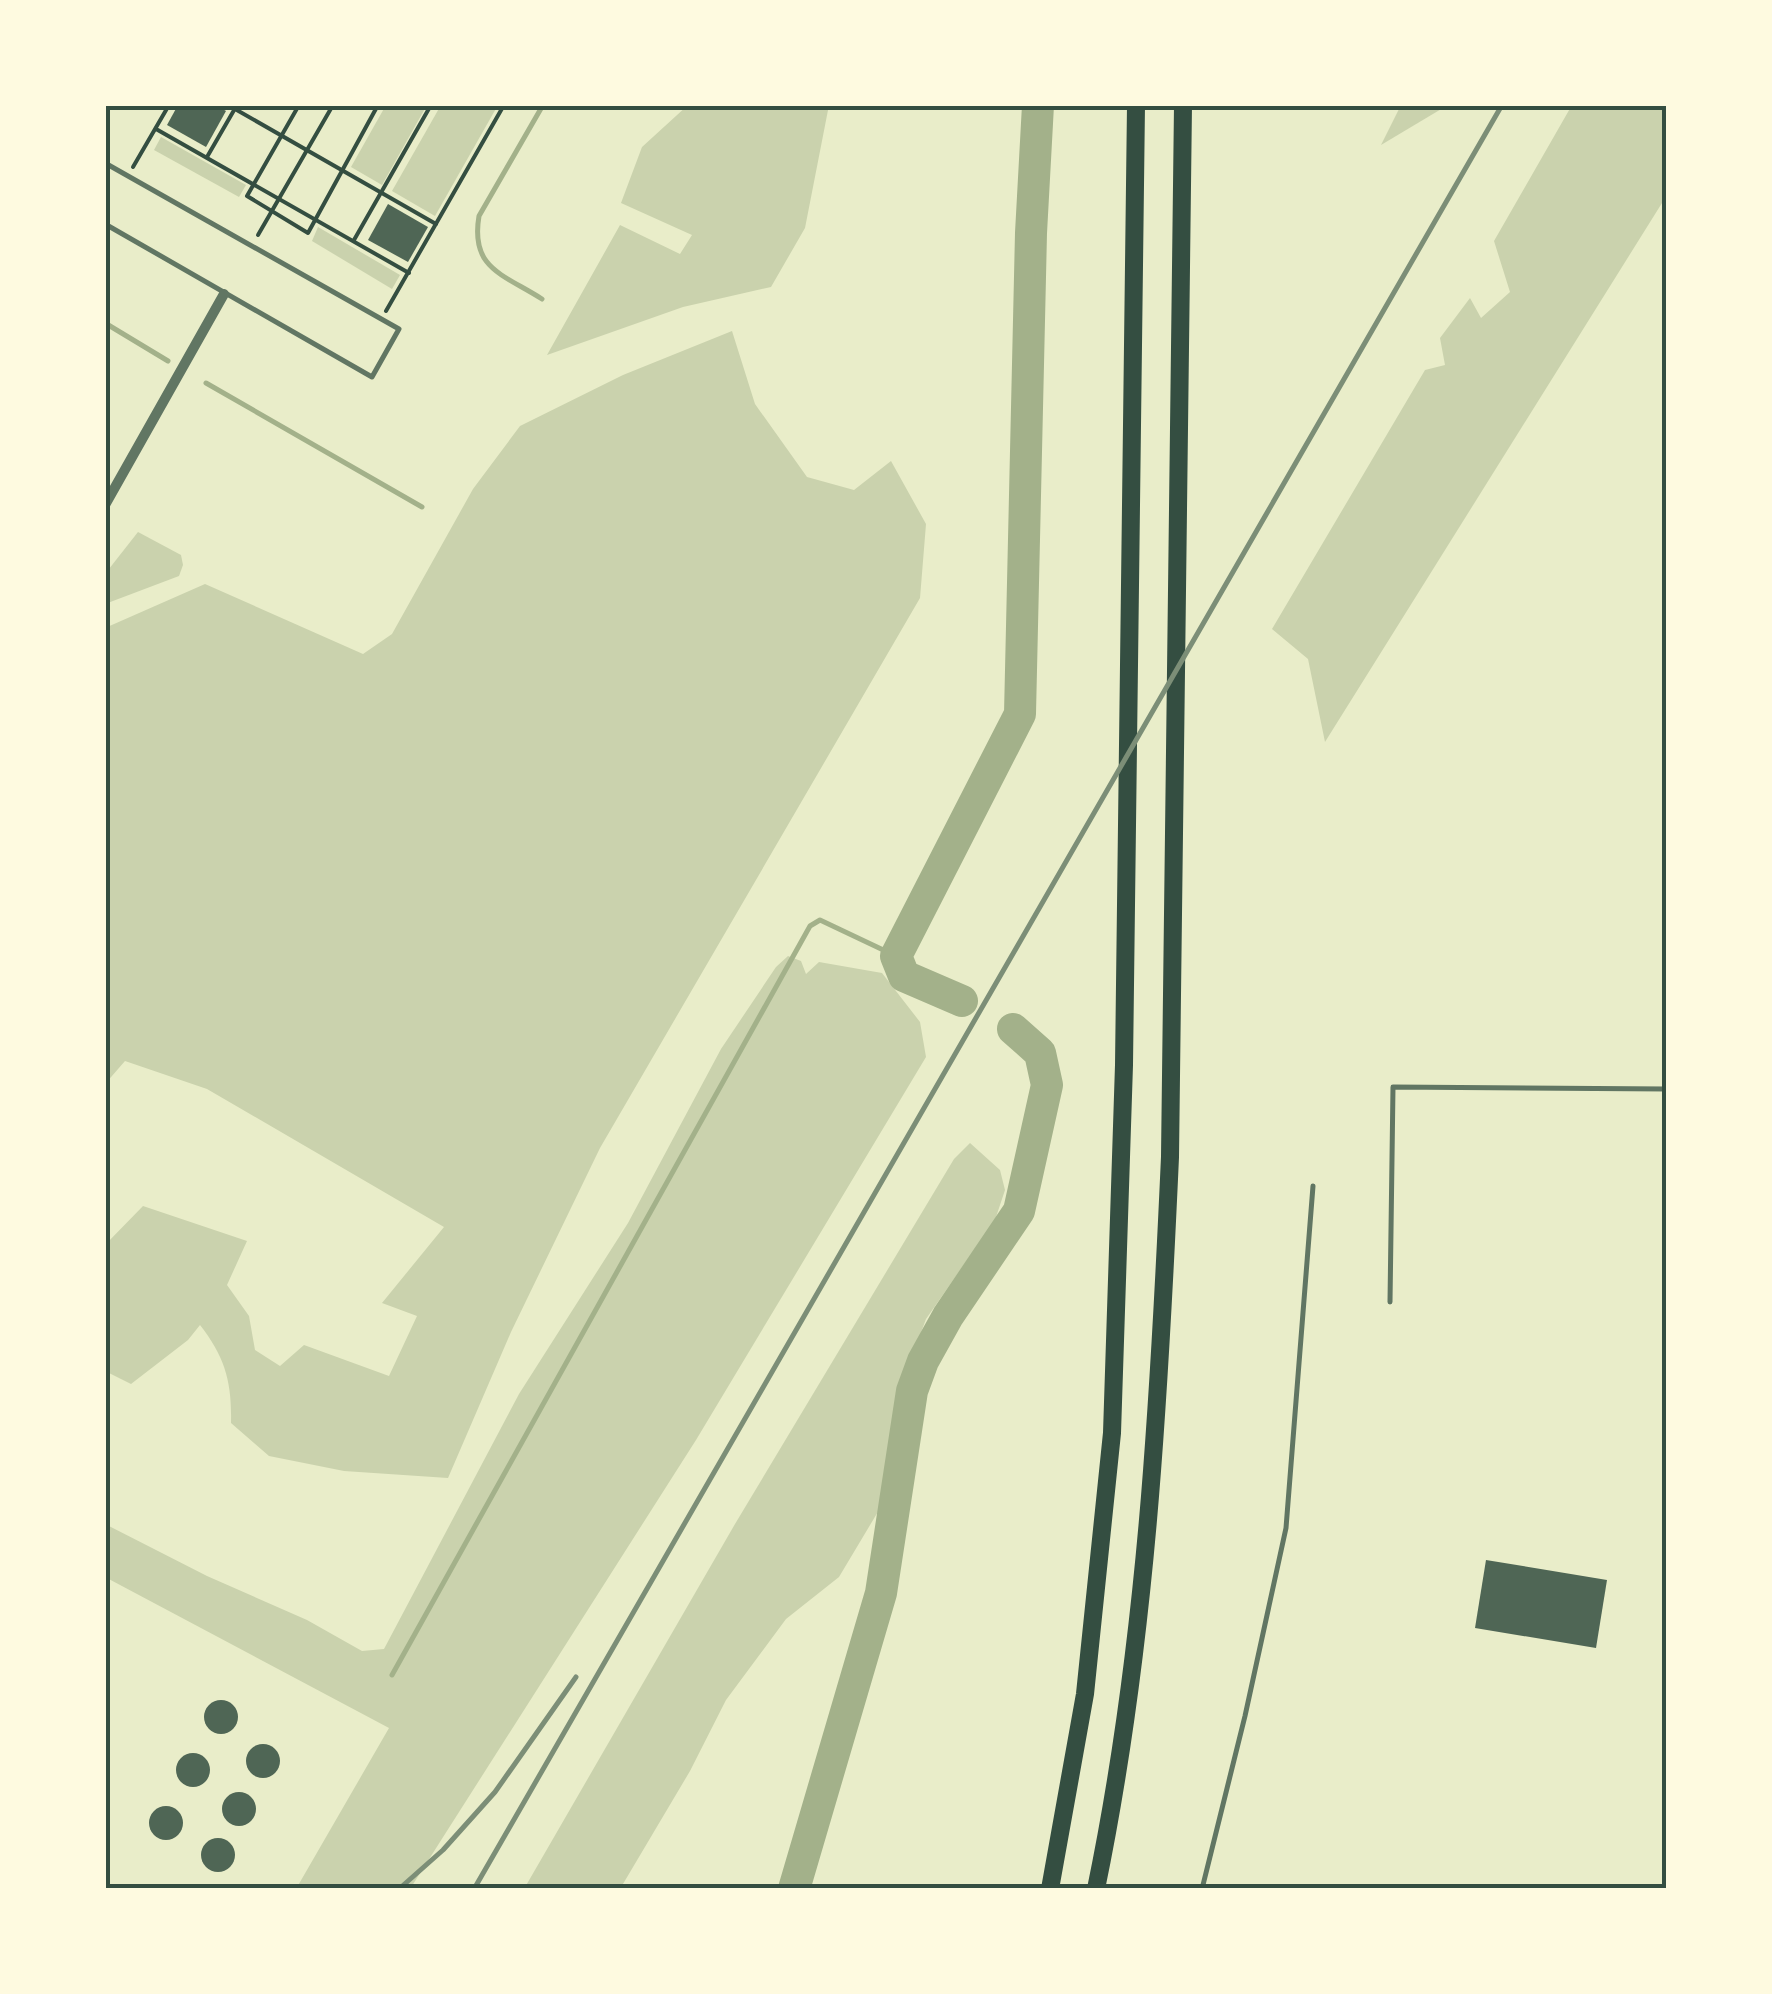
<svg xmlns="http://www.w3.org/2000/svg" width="1772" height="1994" font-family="Roboto,sans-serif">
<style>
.green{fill:#cad2ad}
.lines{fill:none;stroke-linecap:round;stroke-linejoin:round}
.stream{stroke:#a3b18a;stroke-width:5}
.river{stroke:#a3b18a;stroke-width:32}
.building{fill:#4f6655}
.path{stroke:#344e41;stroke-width:4}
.service{stroke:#617663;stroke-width:5}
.minor{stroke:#617663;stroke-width:10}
.trunk{stroke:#344e41;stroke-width:18}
.rail{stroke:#7c8e77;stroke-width:5}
.neatline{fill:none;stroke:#344e41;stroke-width:4}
</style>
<rect width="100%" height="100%" fill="#e9edc9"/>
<!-- green -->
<g class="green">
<path d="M386,105H427L382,185L351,167Z"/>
<path d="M441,105H498L435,216L392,191Z"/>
<path d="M688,105H829L805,228L771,287L683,307L547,355L620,225L680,254L692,235L621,203L642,147Z"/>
<path d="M1401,105H1448L1381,145Z"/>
<path d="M1572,105H1667V195L1325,742L1308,659L1272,629L1425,370L1445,365L1440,338L1470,298L1481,318L1510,292L1494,241Z"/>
<path d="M161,137L246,185L239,197L154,150Z"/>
<path d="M318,227L400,275L392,289L312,241Z"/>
<path d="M732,331L755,404L807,477L854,490L891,461L926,524L920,598L600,1148L511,1332L448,1478L344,1471L269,1456L231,1423C232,1382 225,1357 200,1325L188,1340L131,1384L105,1371V1245L143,1206L247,1241L227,1285L249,1316L255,1350L280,1366L304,1345L389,1376L417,1316L382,1303L444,1227L207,1089L125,1061L105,1084V628L205,584L363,654L392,634L473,489L520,426L623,375Z"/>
<path d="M138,532L181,555L183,565L179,576L105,604V574Z"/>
<path d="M788,956L801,961L806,974L819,962L882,973L920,1022L926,1057L696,1440L410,1889H296L389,1728L105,1577V1524L207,1576L307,1620L362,1651L384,1649L519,1394L628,1223L721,1049L776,967Z"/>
<path d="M970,1143L1000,1170L1005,1190L995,1220L926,1319L907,1370L885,1500L839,1577L786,1619L726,1700L690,1771L620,1889H524L735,1524L954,1159Z"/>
</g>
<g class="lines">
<!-- stream -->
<g class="stream">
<path d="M105,107L118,105"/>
<path d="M542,299C503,274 470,269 479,216L543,105"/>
<path d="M105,323L168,361"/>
<path d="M206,383L422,507"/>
<path d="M392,1675L810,926L820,920L896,956"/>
</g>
<!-- river -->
<g class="river">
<path d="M962,1001L904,976L896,956L1020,714L1031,233L1038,105"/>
<path d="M794,1889L881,1593L912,1391L923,1361L948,1316L1019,1211L1047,1085L1040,1053L1013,1029"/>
</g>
</g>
<!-- building -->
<g class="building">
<path d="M178,105H216L226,111L206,147L167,125Z"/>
<path d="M388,204L428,227L408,262L368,240Z"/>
<path d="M1486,1560L1607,1580L1596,1648L1475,1628Z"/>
<circle cx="221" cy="1717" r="17"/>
<circle cx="263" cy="1761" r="17"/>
<circle cx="193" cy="1770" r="17"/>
<circle cx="239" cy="1809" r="17"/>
<circle cx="166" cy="1823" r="17"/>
<circle cx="218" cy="1855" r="17"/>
</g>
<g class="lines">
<!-- path -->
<g class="path">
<path d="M228,105L436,224"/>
<path d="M299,105L247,196L308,233L378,105"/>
<path d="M156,129L409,273"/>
<path d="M207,157L237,105"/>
<path d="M133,167L169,105"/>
<path d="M258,235L333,105"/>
<path d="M354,240L431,105"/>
<path d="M386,311L504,105"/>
</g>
<!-- service -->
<g class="service">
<path d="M105,163L399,329L372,377L105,224"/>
<path d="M1390,1302L1393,1087L1667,1089"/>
<path d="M1202,1889L1245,1716L1286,1528L1313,1186"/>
</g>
<!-- minor -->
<path class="minor" d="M105,505L224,294"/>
<!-- trunk -->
<g class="trunk">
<path d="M1050,1889L1085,1694L1112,1433L1124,1065L1136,105"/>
<path d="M1096,1889C1146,1647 1159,1402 1170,1157L1183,105"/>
</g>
<!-- rail -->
<g class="rail">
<path d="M399,1889L443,1850L495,1792L576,1677"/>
<path d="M474,1889L1502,105"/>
</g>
</g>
<!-- border -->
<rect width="1772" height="1994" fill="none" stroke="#fefae0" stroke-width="215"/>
<rect x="108" y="108" width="1556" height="1778" class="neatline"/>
</svg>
